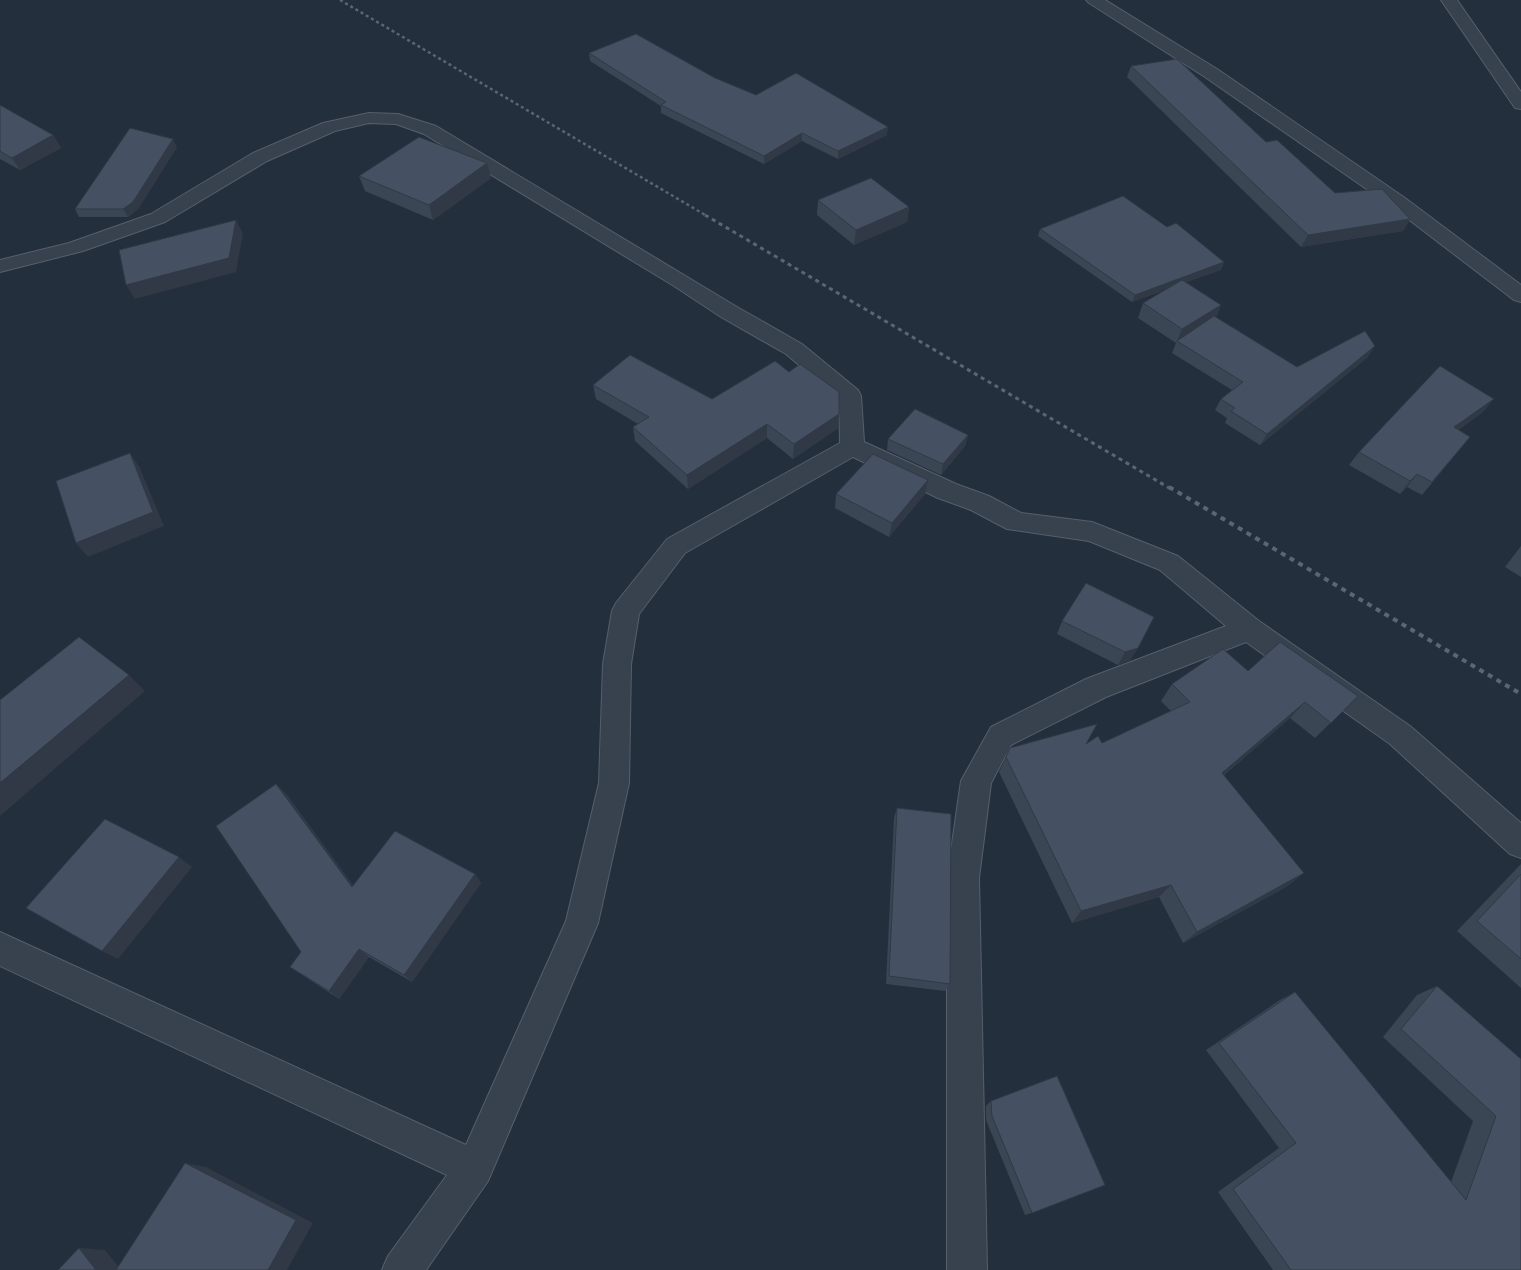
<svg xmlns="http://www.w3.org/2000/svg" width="1521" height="1270" font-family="Rubik,sans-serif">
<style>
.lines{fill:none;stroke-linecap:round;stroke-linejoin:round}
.minor-casing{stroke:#565f6c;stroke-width:2}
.minor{fill:#38414e;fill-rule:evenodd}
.rail-far2{stroke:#5a6575;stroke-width:2.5;stroke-dasharray:3 3;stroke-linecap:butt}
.rail-far1{stroke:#5a6575;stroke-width:3;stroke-dasharray:4 4;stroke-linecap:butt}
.rail{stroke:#5a6575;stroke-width:4;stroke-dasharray:5 5;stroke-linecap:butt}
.wall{fill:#3b4654}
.shaded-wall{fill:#303945}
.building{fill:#455162;stroke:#303945}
</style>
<rect width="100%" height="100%" fill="#242f3e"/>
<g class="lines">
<!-- minor casing -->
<g class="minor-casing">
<g id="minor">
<path d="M1086,0H1105L1217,69L1405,198L1521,285V302L1514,300L1391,206L1205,77L1089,3Z"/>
<path d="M1441,0H1457L1521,92V109L1515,108Z"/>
<path d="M369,113L398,114L436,126L737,307L802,344L858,390L861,396L864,442L956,484L989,496L1021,513L1092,522L1178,556L1259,621L1410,726L1521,823V858L1510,854L1390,744L1246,642L1106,697L1011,745L991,783L979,878L987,1270H947V878L961,781L991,727L1086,679L1226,626L1160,570L1089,541L1007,529L971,510L938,498L853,457L685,553L639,614L631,664L629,783L598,923L488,1181L426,1270H382L388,1256L447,1175L0,966V932L466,1145L566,921L599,783L603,664L612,611L616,603L667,539L840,443L839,399L786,354L721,317L674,286L424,134L396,124L369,123L335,131L267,161L165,222L83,251L0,272V260L69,243L151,214L253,153L323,123Z"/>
</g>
</g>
<!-- minor -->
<use href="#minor" class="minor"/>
<!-- rail-far2 -->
<path class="rail-far2" d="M340,0L707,216"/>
<!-- rail-far1 -->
<path class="rail-far1" d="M705,215L1171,489"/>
<!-- rail -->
<path class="rail" d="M1169,487L1521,694"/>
</g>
<!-- wall -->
<g class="wall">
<path d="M589,53L715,78L756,95L887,135L838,159L802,141L764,164L661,113V106L590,61Z"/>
<path d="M1131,66L1266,142L1335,193L1410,219L1403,231L1301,247L1127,77Z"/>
<path d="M0,105L53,135L61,148L20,170L0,159Z"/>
<path d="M177,147L138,209L128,217H79L75,209Z"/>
<path d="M359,176L491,178L433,220L365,191Z"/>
<path d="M818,200L909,207L907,222L854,245L817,215Z"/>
<path d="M1167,227L1224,262L1221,270L1186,282L1221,305L1216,317L1297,367L1368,357L1260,445L1225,423L1227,418L1215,410L1221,399L1232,390L1172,353L1176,343L1138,318L1143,303L1165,290L1132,302L1038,236L1040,229Z"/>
<path d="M593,385L839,414L838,428L793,459L767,438L688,489L635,441L633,427L638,424L596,399Z"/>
<path d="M1483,412L1458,430L1470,437L1422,495L1407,487L1400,494L1349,465L1359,452Z"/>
<path d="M968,435L965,446L941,475L887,450L888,439Z"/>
<path d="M928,480L925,494L889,537L835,508L836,494Z"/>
<path d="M1521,546V577L1505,567Z"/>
<path d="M1062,621L1138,648L1130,660L1118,665L1057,634Z"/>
<path d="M1248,671L1358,696L1315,738L1290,718L1224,775L1288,886L1183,943L1159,897L1072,923L999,772L1006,757L1086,744L1102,743L1171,711L1161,701L1172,684Z"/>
<path d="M276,784L287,795L353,886L475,874L481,883L412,982L369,957L339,999L290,967L301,952Z"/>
<path d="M897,808L950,984L945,991L886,984L894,818Z"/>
<path d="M1521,864V988L1457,931Z"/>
<path d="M1437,986L1520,1059L1521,1058V1270H1273L1218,1192L1279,1148L1206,1050L1280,1000L1295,992L1451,1182L1473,1121L1383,1037L1417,995Z"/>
<path d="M991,1101L1032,1213L1025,1215L986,1120V1106Z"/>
</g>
<!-- shaded-wall -->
<g class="shaded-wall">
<path d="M888,127L887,135L838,159V151Z"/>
<path d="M802,133V141L764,164V156Z"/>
<path d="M53,135L61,148L20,170L12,158Z"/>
<path d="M173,139L177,147L138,209L128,217L123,209Z"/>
<path d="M487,163L491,178L433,220L429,205Z"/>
<path d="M909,207L907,222L854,245L856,230Z"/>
<path d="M1410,219L1403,231L1301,247L1308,235Z"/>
<path d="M236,220L243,234L236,272L135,299L126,285Z"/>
<path d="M1224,262L1221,270L1132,302L1135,295Z"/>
<path d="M1221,305L1214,320L1177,341L1182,329Z"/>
<path d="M1375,346L1368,357L1260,445L1267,434Z"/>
<path d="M1494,399L1483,412L1443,440L1454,427Z"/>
<path d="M839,414L838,428L793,459L794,444Z"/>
<path d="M767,424V438L688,489L687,475Z"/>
<path d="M968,435L965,446L941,475L943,464Z"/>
<path d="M130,453L140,468L164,526L88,557L76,543Z"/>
<path d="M1417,474L1407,487L1400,494L1410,481Z"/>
<path d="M928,480L925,494L889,537L892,523Z"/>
<path d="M1138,648L1130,660L1118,665L1125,652Z"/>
<path d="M129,675L145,691L0,816V783Z"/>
<path d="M1305,702L1290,718L1209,787L1222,773Z"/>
<path d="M276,784L287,795L361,896L352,887Z"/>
<path d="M179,857L192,867L118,959L102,951Z"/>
<path d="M1304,873L1288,886L1183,943L1197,932Z"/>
<path d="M475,874L481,883L412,982L404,975Z"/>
<path d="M1171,885L1159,897L1072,923L1081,911Z"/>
<path d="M359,949L369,957L339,999L329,991Z"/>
<path d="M185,1163L206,1167L313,1223L287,1270H268Z"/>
<path d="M79,1248L105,1250L121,1270H96Z"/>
</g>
<!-- building -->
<g class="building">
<path d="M636,34L715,78L756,95L796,73L888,127L838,151L802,133L764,156L661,105L666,102L589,53Z"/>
<path d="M1177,59L1266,142L1277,140L1335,193L1382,189L1410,219L1308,235L1131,66Z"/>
<path d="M0,105L53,135L12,158L0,151Z"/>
<path d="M130,128L173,139L133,202L123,209H75Z"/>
<path d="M419,137L487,163L429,205L359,176Z"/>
<path d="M871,178L909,207L856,230L818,200Z"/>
<path d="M1123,196L1167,227L1176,223L1224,262L1135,295L1040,229Z"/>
<path d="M236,220L229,258L126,285L119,250Z"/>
<path d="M1182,280L1221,305L1182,329L1143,303Z"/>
<path d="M1214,316L1297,367L1365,331L1375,346L1267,434L1231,411L1235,408L1221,399L1243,382L1177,341Z"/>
<path d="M630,355L712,399L775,361L789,372L800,364L839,392V414L794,444L767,424L687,475L633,427L649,417L593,385Z"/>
<path d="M1440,366L1494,399L1454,427L1470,437L1432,482L1417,474L1410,481L1359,452Z"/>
<path d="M915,409L968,435L943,464L888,439Z"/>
<path d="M130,453L153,512L76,543L56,481Z"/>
<path d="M873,454L928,480L892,523L836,494Z"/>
<path d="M1086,583L1154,617L1138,648L1125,652L1062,621Z"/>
<path d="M79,637L129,675L0,783V700Z"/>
<path d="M1280,642L1358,696L1331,723L1305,702L1222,773L1304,873L1197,932L1171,885L1081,911L1006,757L1010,748L1097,724L1086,744L1098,736L1102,743L1190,702L1172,684L1223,649L1248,671Z"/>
<path d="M276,784L352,887L395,831L475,874L404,975L359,949L329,991L290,967L301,952L216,826Z"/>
<path d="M897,808L951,814L950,984L889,976Z"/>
<path d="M105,819L179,857L102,951L26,908Z"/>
<path d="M1521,874V959L1477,921Z"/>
<path d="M1437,986L1521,1059V1270H1291L1233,1189L1296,1143L1219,1043L1295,992L1466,1200L1496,1116L1401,1029Z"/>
<path d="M1057,1076L1105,1185L1032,1213L992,1116L991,1101Z"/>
<path d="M185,1163L296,1220L268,1270H116Z"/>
<path d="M79,1248L96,1270H58Z"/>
</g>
</svg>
